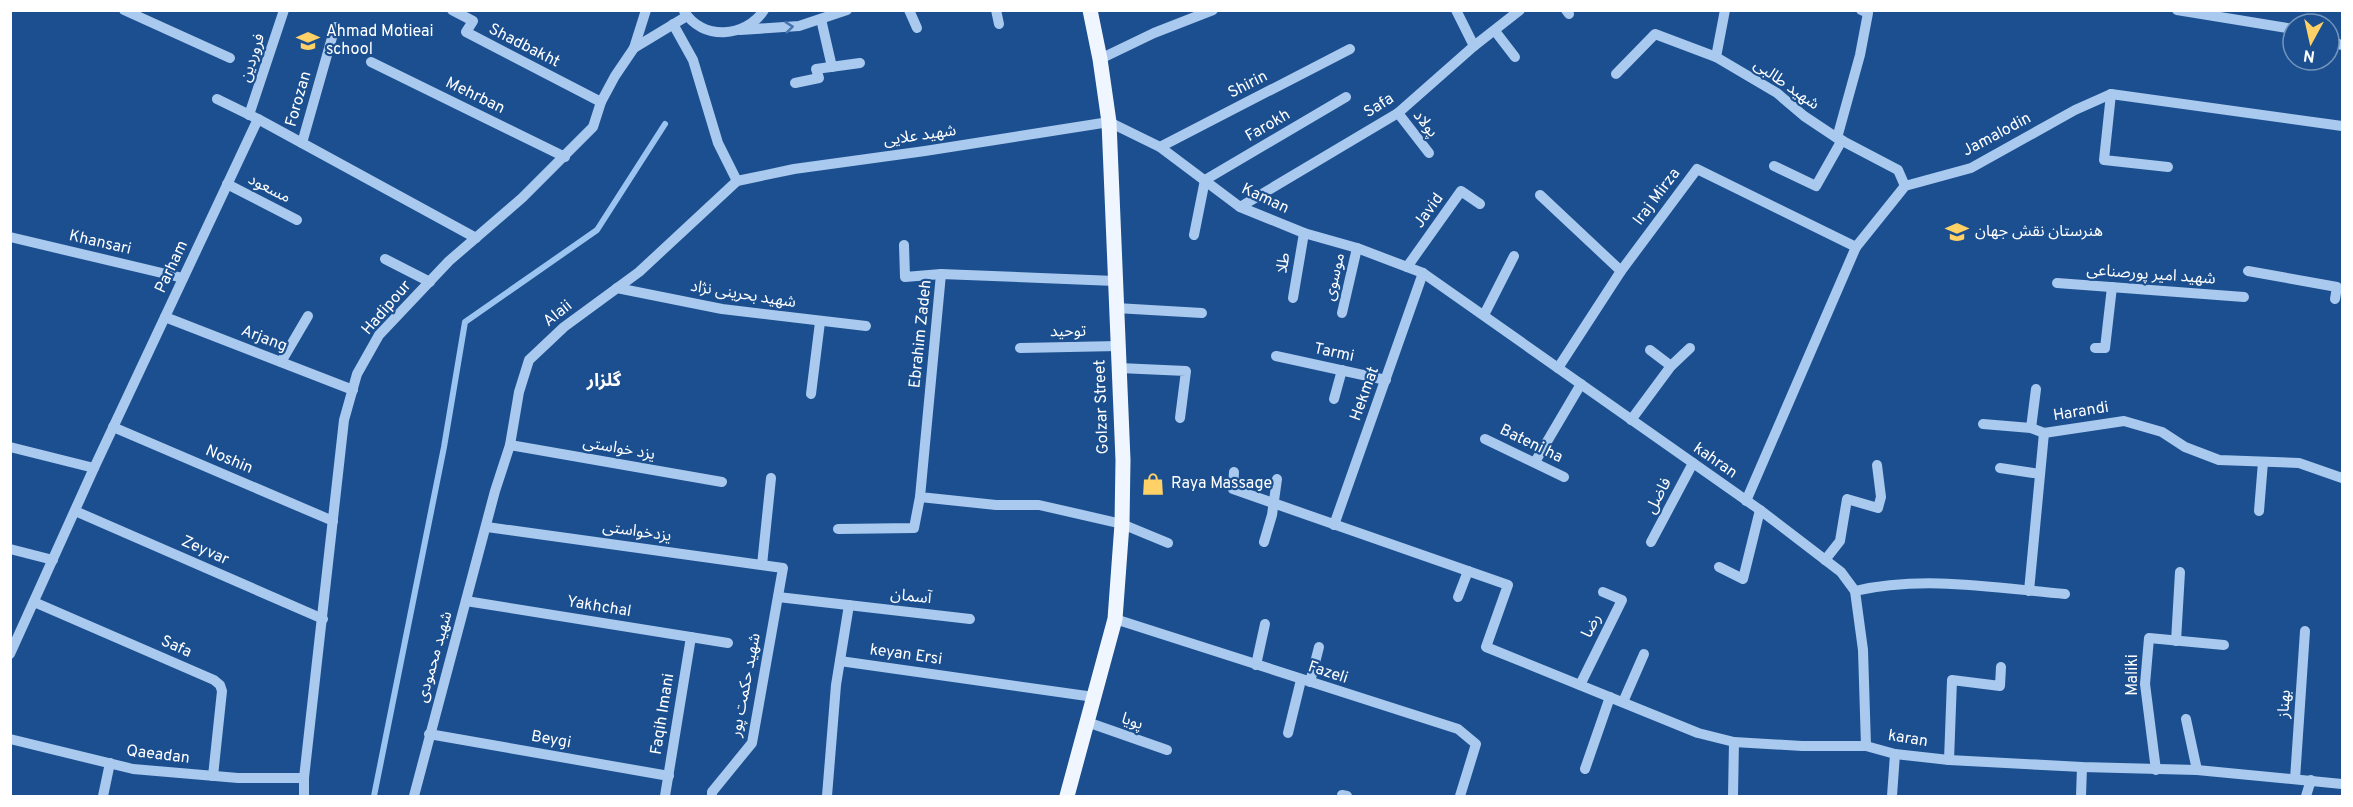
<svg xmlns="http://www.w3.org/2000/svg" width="2353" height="807" font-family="Overpass,'Noto Sans Arabic',sans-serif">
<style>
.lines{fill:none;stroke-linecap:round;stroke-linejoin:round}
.stream{stroke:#9cc4f0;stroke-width:6}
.minor{stroke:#a9c9ee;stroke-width:10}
.major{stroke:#f0f6ff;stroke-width:15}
.oneway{stroke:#4674ac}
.labels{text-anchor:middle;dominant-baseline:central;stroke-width:4.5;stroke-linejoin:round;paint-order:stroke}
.poi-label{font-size:16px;fill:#fff;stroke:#1b4f8f;text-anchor:start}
.street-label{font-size:16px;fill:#fff;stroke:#1b4f8f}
.neighbourhood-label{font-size:18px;font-weight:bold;fill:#fff;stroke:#1b4f8f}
</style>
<rect width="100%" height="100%" fill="#1b4f8f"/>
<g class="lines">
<!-- stream -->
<path class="stream" d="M374,796L444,447L465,322L597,230L665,124"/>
<!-- minor -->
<g class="minor">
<path d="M124,10L230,58"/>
<path d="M452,10L473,21L466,32L601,102"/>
<path d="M909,10L917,28"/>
<path d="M996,10L999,24"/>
<path d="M1456,10L1474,46"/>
<path d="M1566,10L1569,14"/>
<path d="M2177,10L2293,29"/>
<path d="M684,11C702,41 746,38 764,10"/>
<path d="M821,19L832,67"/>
<path d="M673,24L693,60L718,143L737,181"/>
<path d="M740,30L799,26L847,10"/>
<path d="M1495,31L1515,57"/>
<path d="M2329,41L2342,45"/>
<path d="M634,48L646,10"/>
<path d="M1716,57L1725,10"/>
<path d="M1100,59L1154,33L1213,10"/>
<path d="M371,62L565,157"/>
<path d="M1616,74L1655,34L1716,57L1777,93L1804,116L1837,138L1898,170L1905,186"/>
<path d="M795,83L819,78L816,69L860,63"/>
<path d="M2111,94L2104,160L2168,167"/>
<path d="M217,99L258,119L476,238"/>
<path d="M1398,113L1429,153"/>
<path d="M249,115L284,10"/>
<path d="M1837,138L1860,55L1868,13L1861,10"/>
<path d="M302,143L335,27"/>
<path d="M1160,147L1350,49"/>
<path d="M1774,166L1816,186L1842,140"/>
<path d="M227,184L297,220"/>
<path d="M1540,195L1621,271"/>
<path d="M1240,207L1398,113L1474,46L1520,10"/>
<path d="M1194,235L1205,180L1346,97"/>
<path d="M10,237L183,278"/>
<path d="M904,245L905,277L941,274"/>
<path d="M385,259L430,282"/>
<path d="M1407,267L1461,191L1480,204"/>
<path d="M2248,271L2337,287L2335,299"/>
<path d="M1115,281L941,274L920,497L996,505H1039L1122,524L1168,543"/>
<path d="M2057,283L2244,297"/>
<path d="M617,288L722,309L866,326"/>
<path d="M1293,298L1304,233"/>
<path d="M1116,308L1202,313"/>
<path d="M1342,313L1357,248"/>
<path d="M1484,315L1514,256"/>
<path d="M165,317L353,390"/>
<path d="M1020,348L1118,346"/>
<path d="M2095,348H2105L2112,287"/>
<path d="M1650,350L1671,366"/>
<path d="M1276,356L1386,380"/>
<path d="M281,362L308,316"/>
<path d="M1119,368L1186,371L1180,418"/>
<path d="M1558,368L1621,271L1697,169L1856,247"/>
<path d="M811,394L820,322"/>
<path d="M1334,399L1342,370"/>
<path d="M1631,420L1671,366L1690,348"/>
<path d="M1983,424L2031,428L2044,433"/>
<path d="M113,427L333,521"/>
<path d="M2031,428L2036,389"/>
<path d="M2044,433L2124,421L2162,432L2185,447L2219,460L2299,463L2342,478"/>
<path d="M1485,439L1564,477"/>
<path d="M510,445L722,482"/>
<path d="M10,447L94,468"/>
<path d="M1535,462L1581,384"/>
<path d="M2000,468L2040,474"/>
<path d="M1234,472L1233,489L1508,585L1486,647L1698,733L1734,742L1802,746H1866L1895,754L1949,760L2082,767L2197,770L2342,784"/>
<path d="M1746,501L1856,247L1905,186L1971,168L2075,110L2111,94L2342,126"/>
<path d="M75,511L323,619"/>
<path d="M2259,511L2263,462"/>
<path d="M1334,525L1423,273"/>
<path d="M487,527L783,568L752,743L712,792V796"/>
<path d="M838,529L914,528L920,497"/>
<path d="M1264,542L1272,515L1277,479"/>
<path d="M1651,542L1693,463"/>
<path d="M10,549L53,560"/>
<path d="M1825,560L1840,541L1847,499L1878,508L1881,497L1877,465"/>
<path d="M762,565L771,478"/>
<path d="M1719,567L1743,579L1760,510"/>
<path d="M1855,591C1923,575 1996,588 2065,594"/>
<path d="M2029,591L2044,433"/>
<path d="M778,597L970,619"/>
<path d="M1458,597L1468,571"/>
<path d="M466,601L728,643"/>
<path d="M34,602L214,680L220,685L222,691L213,776"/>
<path d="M1115,619L1458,729L1476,744L1460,796"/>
<path d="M2176,641L2180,572"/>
<path d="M10,654L94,468L258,119"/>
<path d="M840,661L1094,697"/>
<path d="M1256,665L1265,624"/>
<path d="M1310,682L1319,647"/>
<path d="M1580,685L1622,600L1603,592"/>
<path d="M1623,702L1644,654"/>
<path d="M2186,719L2197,770"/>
<path d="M1087,722L1167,750"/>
<path d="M1288,733L1301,680"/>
<path d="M429,734L669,776"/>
<path d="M10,739L133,769L238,778H304"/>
<path d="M1949,760L1952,680L2000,686L2001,667"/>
<path d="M1585,769L1610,697"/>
<path d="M2156,770L2145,684L2149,638L2224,645"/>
<path d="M2295,779L2305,631"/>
<path d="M1342,795L1347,796"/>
<path d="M103,796L110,763"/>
<path d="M304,796V778L344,420L357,374L379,335L449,261L522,198L593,127L601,102L615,76L634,48L687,16"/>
<path d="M414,796L495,491L510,445L519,392L529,360L564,327L639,272L737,181L794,169L925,151L1109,122L1160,147L1240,207L1304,233L1357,248L1423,273L1760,510L1841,572L1855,591L1863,650L1866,746"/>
<path d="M665,796L691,637"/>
<path d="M827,796L836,685L849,605"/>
<path d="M1733,796L1734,742"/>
<path d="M1892,796L1895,754"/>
<path d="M2081,796L2082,767"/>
<path d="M2306,796L2311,780"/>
</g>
<!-- major -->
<path class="major" d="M1067,796L1115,619L1122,524L1123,460L1109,122L1100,59L1090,10"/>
</g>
<!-- one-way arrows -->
<defs><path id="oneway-chevron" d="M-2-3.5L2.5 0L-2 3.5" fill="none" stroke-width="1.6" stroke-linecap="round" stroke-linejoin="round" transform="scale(1.5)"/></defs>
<use class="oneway" href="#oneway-chevron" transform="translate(789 27) rotate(-6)"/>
<!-- icons -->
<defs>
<g id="school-bare" transform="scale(1.8)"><path d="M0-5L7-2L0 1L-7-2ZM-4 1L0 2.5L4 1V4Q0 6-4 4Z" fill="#ffd166" stroke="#1b4f8f" stroke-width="2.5" paint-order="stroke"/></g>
<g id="shop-bare" transform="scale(1.8)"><path d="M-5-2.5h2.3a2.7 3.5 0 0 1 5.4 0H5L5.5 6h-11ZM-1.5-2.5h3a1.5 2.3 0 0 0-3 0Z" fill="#ffd166" stroke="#1b4f8f" stroke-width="2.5" paint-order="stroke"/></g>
</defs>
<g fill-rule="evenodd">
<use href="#school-bare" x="308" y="41"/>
<use href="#school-bare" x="1957" y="232"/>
<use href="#shop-bare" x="1153" y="484"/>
</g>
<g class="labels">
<!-- poi labels -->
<g class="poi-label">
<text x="326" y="32">Ahmad Motieai<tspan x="326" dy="18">school</tspan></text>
<text x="1975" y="232">هنرستان نقش جهان</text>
<text x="1171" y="484">Raya Massage</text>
</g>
<!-- street labels -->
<g class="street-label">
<text transform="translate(524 46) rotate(27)">Shadbakht</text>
<text transform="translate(253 58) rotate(-72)">فروردین</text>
<text transform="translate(1248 85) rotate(-27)">Shirin</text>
<text transform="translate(1786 85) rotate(35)">شهید طالبی</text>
<text transform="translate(475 96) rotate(26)">Mehrban</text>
<text transform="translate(299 99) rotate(-74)">Forozan</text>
<text transform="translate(1379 106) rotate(-32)">Safa</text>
<text transform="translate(1425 124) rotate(52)">پولاد</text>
<text transform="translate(1268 126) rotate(-30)">Farokh</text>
<text transform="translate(1997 135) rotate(-28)">Jamalodin</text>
<text transform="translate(920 136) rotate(-8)">شهید علایی</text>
<text transform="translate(269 189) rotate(27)">مسعود</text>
<text transform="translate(1657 197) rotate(-53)">Iraj Mirza</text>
<text transform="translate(1265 199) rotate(25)">Kaman</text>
<text transform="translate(1429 211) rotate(-54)">Javid</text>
<text transform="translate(100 243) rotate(13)">Khansari</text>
<text transform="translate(1284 263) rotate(-80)">طلا</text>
<text transform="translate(172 267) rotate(-65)">Parham</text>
<text transform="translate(2151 275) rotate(4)">شهید امیر پورصناعی</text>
<text transform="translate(1335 277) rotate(-77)">موسوی</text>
<text transform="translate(743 295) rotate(9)">شهید بحرینی نژاد</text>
<text transform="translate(387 308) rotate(-49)">Hadipour</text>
<text transform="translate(558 314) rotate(-39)">Alaii</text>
<text transform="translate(1068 332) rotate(-1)">توحید</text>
<text transform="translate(921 334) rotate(-84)">Ebrahim Zadeh</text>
<text transform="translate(264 339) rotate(21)">Arjang</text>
<text transform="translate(1334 353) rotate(12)">Tarmi</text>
<text transform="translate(1365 394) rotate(-70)">Hekmat</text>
<text transform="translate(1102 407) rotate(-92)">Golzar Street</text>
<text transform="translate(2081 412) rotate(-9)">Harandi</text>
<text transform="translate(1531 444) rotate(26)">Bateni ha</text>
<text transform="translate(619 449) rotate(10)">یزد خواستی</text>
<text transform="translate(229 460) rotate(23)">Noshin</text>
<text transform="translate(1715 461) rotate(35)">kahran</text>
<text transform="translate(1659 496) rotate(-62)">فاضل</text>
<text transform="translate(637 532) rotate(8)">یزدخواستی</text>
<text transform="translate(205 551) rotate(24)">Zeyvar</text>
<text transform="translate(911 597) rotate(6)">آسمان</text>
<text transform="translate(599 607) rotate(9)">Yakhchal</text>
<text transform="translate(1592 626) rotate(-63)">رضا</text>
<text transform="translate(176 647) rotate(24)">Safa</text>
<text transform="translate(906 655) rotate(8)">keyan Ersi</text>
<text transform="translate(435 657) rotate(-74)">شهید محمودی</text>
<text transform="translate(1328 673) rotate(18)">Fazeli</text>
<text transform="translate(2133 675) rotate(-90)">Maliki</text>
<text transform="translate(746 685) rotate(-79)">شهید حکمت پور</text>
<text transform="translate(2285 704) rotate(-86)">بهناز</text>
<text transform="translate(663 714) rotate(-81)">Faqih Imani</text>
<text transform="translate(1132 722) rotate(19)">پویا</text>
<text transform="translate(1908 739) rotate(9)">karan</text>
<text transform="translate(551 740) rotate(10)">Beygi</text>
<text transform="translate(158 755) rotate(7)">Qaeadan</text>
</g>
<!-- neighbourhood labels -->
<g class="neighbourhood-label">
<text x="604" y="381">گلزار</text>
</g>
</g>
<!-- border -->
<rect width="2353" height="807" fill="none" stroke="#ffffff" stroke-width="24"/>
<!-- north arrow -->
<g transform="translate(2311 42) rotate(188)"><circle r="28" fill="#1b4f8f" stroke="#7695bc" stroke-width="1.5"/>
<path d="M0-4.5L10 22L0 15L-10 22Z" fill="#ffd166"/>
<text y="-9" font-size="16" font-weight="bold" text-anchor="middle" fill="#ffffff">N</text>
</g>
</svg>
